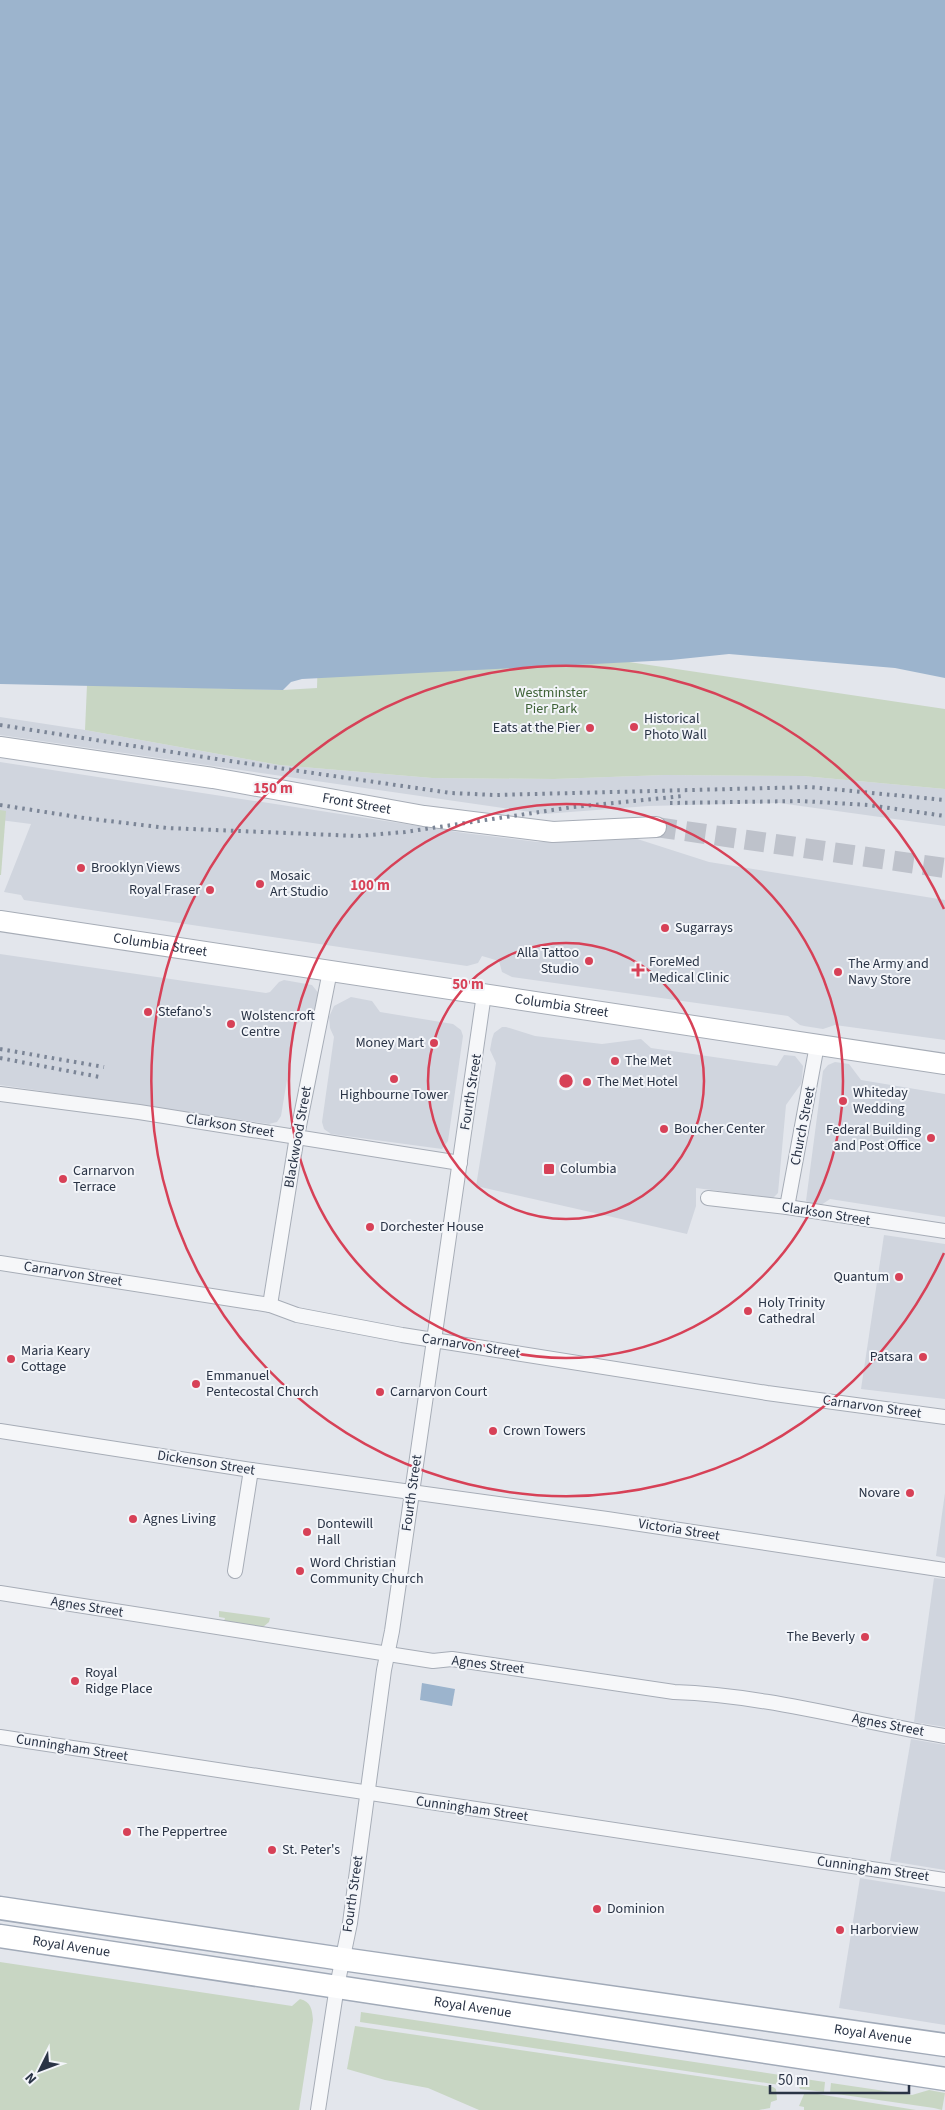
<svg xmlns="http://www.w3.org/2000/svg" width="945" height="2110" font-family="'Source Sans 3',sans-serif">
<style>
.built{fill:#d0d5de}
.green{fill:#c8d6c3}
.water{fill:#9cb4cd}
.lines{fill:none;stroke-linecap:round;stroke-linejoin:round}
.secondary-tunnel{stroke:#bec2cb;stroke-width:20;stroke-dasharray:20 10;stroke-linecap:butt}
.street-casing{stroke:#a7adb7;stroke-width:16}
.secondary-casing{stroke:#a7adb7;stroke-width:22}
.primary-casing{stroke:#a1aab8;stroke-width:25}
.street{stroke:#f6f7f9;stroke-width:14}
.secondary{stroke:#fff;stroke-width:20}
.primary{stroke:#fff;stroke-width:22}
.rail{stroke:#7b8596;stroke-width:4;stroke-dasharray:2.5 5;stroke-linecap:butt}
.ring{fill:none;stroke:#d74157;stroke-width:2.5}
.poi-dot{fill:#d74157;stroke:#f3f5f9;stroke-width:2}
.labels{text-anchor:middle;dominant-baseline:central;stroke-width:4;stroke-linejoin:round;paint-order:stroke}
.park-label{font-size:14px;fill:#3e6236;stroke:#f3f5f9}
.poi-label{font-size:14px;fill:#293345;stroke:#f3f5f9;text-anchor:start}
.street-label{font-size:14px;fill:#293345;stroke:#f3f5f9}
.centre{fill:#d74157;stroke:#f3f5f9;stroke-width:2.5}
.ring-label{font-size:15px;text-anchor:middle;font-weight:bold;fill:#d74157;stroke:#f3f5f9;stroke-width:4;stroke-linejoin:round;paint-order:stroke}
</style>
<rect width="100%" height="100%" fill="#e3e6ec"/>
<!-- built -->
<g class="built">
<path d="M0,717L85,730L279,765L432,778L554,779L665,775L803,776L945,789V826L779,803L648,806L544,814L0,735Z"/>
<path d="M0,762L464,833L538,842L584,841L628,836L709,862L945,900V1040L835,1025L823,1029L804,1026L800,1025L788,1016L512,977L502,972L499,961L482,956L478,963L467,966L24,900L21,895L4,892L31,824L0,820Z"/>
<path d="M0,954L266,993L270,992L279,982L284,980L312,985L320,995L315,1015L302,1019L296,1025L281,1116L277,1122L269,1124L0,1085Z"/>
<path d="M351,997L372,1001L380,1012L453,1024L461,1030L463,1036L448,1141L442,1149L331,1134L324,1129L322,1122L334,1037L330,1028L329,1017L334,1006Z"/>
<path d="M502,1027H506L535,1036L602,1044L641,1039L651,1048L777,1066L784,1055L795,1056L803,1066L802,1079L801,1084L786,1105L778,1193L773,1198L696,1188V1206L687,1234L476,1186L496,1063L490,1050L492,1039L494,1033Z"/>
<path d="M835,1062L849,1064L861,1080L945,1094V1217L830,1199L821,1205L809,1203L806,1201L823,1071L828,1065Z"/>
<path d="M884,1235L945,1244V1399L861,1389Z"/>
<path d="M945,1493V1558L936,1556Z"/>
<path d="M934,1578L945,1579V1727L914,1722Z"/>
<path d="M911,1739L945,1745V1870L890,1861Z"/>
<path d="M860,1878L945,1892V2025L839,2008Z"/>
</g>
<!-- green -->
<g class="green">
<path d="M319,612L629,662L945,709V789L803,776L665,775L554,779L432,778L279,765L85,730L87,685L283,690L317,688Z"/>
<path d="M0,810L6,811L1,875H0Z"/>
<path d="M219,1611L270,1618L269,1622L263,1627L224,1621L225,1618L219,1617Z"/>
<path d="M0,1962L292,2006L300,1999C311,2002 312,2009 313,2020L299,2110H0Z"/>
<path d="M361,2012L787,2076L786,2080L782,2085L773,2084L360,2022Z"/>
<path d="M355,2026L773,2087L776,2089L777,2100L771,2102L770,2108L759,2110H479L428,2088L385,2080L347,2069Z"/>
<path d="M798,2078L825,2082L824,2092L800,2089L797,2082Z"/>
<path d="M831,2083L912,2095L929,2090L945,2093L942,2110L934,2108L830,2093Z"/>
<path d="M805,2092L916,2110H804V2107L799,2106Z"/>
</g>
<!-- water -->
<g class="water">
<path d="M0,0H945V678L895,668L729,654L671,660L302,679L291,682L283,690L0,684Z"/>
<path d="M422,1683L455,1689L452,1706L420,1700Z"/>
</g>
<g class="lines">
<!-- secondary-tunnel -->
<path class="secondary-tunnel" d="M656,827L945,868"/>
<!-- street casing -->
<g class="street-casing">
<g id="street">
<path d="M0,1094L139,1112L460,1163"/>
<path d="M708,1198L787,1207L945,1231"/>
<path d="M787,1207L817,1045"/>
<path d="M0,1263L270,1305L297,1315L402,1335L767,1393L945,1417"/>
<path d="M270,1305L297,1136L330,971"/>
<path d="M0,1431L251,1470L607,1519L945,1570"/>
<path d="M235,1571L251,1470"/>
<path d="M0,1593L433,1661L452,1659L674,1692C765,1695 855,1721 945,1736"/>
<path d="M0,1737L945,1880"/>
<path d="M318,2110L337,1986L350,1923L384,1670L392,1631L484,994"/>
</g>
</g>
<!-- secondary casing -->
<g class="secondary-casing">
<g id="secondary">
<path id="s1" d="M0,747L213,778L424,816L553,832L656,827"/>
<path id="s2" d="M0,921L945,1064"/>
</g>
</g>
<!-- primary casing -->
<g class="primary-casing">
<g id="primary">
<path id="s3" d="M0,1908L342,1959L945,2045"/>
<path id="s4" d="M0,1936L945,2079"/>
</g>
</g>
<!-- street -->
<use href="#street" class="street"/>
<!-- secondary -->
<use href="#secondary" class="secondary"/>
<!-- primary -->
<use href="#primary" class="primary"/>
<!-- rail -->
<g class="rail">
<path d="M0,725L223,760L451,793L495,795L810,787L945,800"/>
<path d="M670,803L801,801L868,805L945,816"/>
<path d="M0,805L84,818L167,828L358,836L405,832L573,807L682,796"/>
<path d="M0,1049L104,1067"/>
<path d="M0,1058L100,1077"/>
</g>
</g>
<!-- distance rings -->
<g class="ring">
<circle cx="566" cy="1081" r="138"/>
<circle cx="566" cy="1081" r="277"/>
<path d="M944 1253A415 415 0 1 1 944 909"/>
</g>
<!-- markers -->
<g class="poi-dot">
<circle cx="634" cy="727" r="5"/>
<circle cx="590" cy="728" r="5"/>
<circle cx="81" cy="868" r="5"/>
<circle cx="260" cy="884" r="5"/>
<circle cx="210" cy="890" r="5"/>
<circle cx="665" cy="928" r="5"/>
<circle cx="589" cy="961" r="5"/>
<path d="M635.5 962.5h5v5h5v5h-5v5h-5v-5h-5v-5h5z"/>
<circle cx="838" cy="972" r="5"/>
<circle cx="148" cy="1012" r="5"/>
<circle cx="231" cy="1024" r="5"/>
<circle cx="434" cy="1043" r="5"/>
<circle cx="615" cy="1061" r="5"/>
<circle cx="394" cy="1079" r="5"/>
<circle cx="587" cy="1082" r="5"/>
<circle cx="843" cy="1101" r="5"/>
<circle cx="664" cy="1129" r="5"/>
<circle cx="931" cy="1138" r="5"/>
<rect x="543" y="1163" width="12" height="12" rx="2.5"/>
<circle cx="63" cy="1179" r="5"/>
<circle cx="370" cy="1227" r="5"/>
<circle cx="899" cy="1277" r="5"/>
<circle cx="748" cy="1311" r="5"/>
<circle cx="923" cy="1357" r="5"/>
<circle cx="11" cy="1359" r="5"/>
<circle cx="196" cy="1384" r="5"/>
<circle cx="380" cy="1392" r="5"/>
<circle cx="493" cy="1431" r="5"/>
<circle cx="910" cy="1493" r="5"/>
<circle cx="133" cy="1519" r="5"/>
<circle cx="307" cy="1532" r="5"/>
<circle cx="300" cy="1571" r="5"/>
<circle cx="865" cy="1637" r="5"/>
<circle cx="75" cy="1681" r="5"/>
<circle cx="127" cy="1832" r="5"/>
<circle cx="272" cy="1850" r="5"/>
<circle cx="597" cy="1909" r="5"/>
<circle cx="840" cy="1930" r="5"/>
</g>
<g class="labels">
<!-- park labels -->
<g class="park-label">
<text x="551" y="693">Westminster<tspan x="551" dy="16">Pier Park</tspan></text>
</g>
<!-- poi labels -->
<g class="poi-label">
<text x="644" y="719">Historical<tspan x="644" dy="16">Photo Wall</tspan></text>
<text x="580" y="728" text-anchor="end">Eats at the Pier</text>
<text x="91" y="868">Brooklyn Views</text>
<text x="270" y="876">Mosaic<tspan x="270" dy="16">Art Studio</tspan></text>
<text x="200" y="890" text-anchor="end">Royal Fraser</text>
<text x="675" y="928">Sugarrays</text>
<text x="579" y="953" text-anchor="end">Alla Tattoo<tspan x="579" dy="16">Studio</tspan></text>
<text x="649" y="962">ForeMed<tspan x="649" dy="16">Medical Clinic</tspan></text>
<text x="848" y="964">The Army and<tspan x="848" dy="16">Navy Store</tspan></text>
<text x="158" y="1012">Stefano's</text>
<text x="241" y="1016">Wolstencroft<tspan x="241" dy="16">Centre</tspan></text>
<text x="424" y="1043" text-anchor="end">Money Mart</text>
<text x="625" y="1061">The Met</text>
<text x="597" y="1082">The Met Hotel</text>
<text x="853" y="1093">Whiteday<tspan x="853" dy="16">Wedding</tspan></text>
<text x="394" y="1095" text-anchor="middle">Highbourne Tower</text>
<text x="674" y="1129">Boucher Center</text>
<text x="921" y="1130" text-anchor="end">Federal Building<tspan x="921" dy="16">and Post Office</tspan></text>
<text x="560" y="1169">Columbia</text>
<text x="73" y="1171">Carnarvon<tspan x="73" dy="16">Terrace</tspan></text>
<text x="380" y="1227">Dorchester House</text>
<text x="889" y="1277" text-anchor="end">Quantum</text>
<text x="758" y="1303">Holy Trinity<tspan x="758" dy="16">Cathedral</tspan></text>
<text x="21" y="1351">Maria Keary<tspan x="21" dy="16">Cottage</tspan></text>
<text x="913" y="1357" text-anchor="end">Patsara</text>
<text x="206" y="1376">Emmanuel<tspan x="206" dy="16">Pentecostal Church</tspan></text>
<text x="390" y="1392">Carnarvon Court</text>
<text x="503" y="1431">Crown Towers</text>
<text x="900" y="1493" text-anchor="end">Novare</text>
<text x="143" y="1519">Agnes Living</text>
<text x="317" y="1524">Dontewill<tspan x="317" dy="16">Hall</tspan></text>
<text x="310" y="1563">Word Christian<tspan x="310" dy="16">Community Church</tspan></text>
<text x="855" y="1637" text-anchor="end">The Beverly</text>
<text x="85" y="1673">Royal<tspan x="85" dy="16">Ridge Place</tspan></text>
<text x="137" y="1832">The Peppertree</text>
<text x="282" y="1850">St. Peter's</text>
<text x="607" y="1909">Dominion</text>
<text x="850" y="1930">Harborview</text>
</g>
<!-- street labels -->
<g class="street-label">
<text stroke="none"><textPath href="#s1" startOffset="361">Front Street</textPath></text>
<text stroke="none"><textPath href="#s2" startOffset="162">Columbia Street</textPath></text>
<text stroke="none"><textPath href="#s2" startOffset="568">Columbia Street</textPath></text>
<text transform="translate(471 1092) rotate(-81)">Fourth Street</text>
<text transform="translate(230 1126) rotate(9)">Clarkson Street</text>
<text transform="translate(803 1126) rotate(-79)">Church Street</text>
<text transform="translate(298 1137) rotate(-80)">Blackwood Street</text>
<text transform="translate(826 1214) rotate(9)">Clarkson Street</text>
<text transform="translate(73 1274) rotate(9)">Carnarvon Street</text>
<text transform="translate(471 1346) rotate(9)">Carnarvon Street</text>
<text transform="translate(872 1407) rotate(8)">Carnarvon Street</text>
<text transform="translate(206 1463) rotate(9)">Dickenson Street</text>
<text transform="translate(412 1493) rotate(-82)">Fourth Street</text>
<text transform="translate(679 1530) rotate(9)">Victoria Street</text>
<text transform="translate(87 1607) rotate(9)">Agnes Street</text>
<text transform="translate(488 1665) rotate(7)">Agnes Street</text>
<text transform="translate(888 1725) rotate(11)">Agnes Street</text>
<text transform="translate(72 1748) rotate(9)">Cunningham Street</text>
<text transform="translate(472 1809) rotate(8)">Cunningham Street</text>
<text transform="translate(873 1869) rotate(8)">Cunningham Street</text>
<text transform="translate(353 1894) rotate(-82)">Fourth Street</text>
<text stroke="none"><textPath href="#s4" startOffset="72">Royal Avenue</textPath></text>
<text stroke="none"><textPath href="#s4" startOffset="478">Royal Avenue</textPath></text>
<text stroke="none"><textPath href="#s3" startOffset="882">Royal Avenue</textPath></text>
</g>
</g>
<circle cx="566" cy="1081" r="8" class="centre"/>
<g class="ring-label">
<text x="273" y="793">150 m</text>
<text x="370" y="890">100 m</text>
<text x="468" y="989">50 m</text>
</g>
<!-- north arrow -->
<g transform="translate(40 2070) rotate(228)" stroke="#f3f5f9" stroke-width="4" paint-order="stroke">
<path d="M0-4L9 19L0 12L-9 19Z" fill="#293345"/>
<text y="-8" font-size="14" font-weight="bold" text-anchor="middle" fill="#293345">N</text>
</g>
<!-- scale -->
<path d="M770 2085v8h139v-8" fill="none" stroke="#293345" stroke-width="2.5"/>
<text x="778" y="2085" font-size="15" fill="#293345" stroke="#f3f5f9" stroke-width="4" paint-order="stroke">50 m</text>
</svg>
